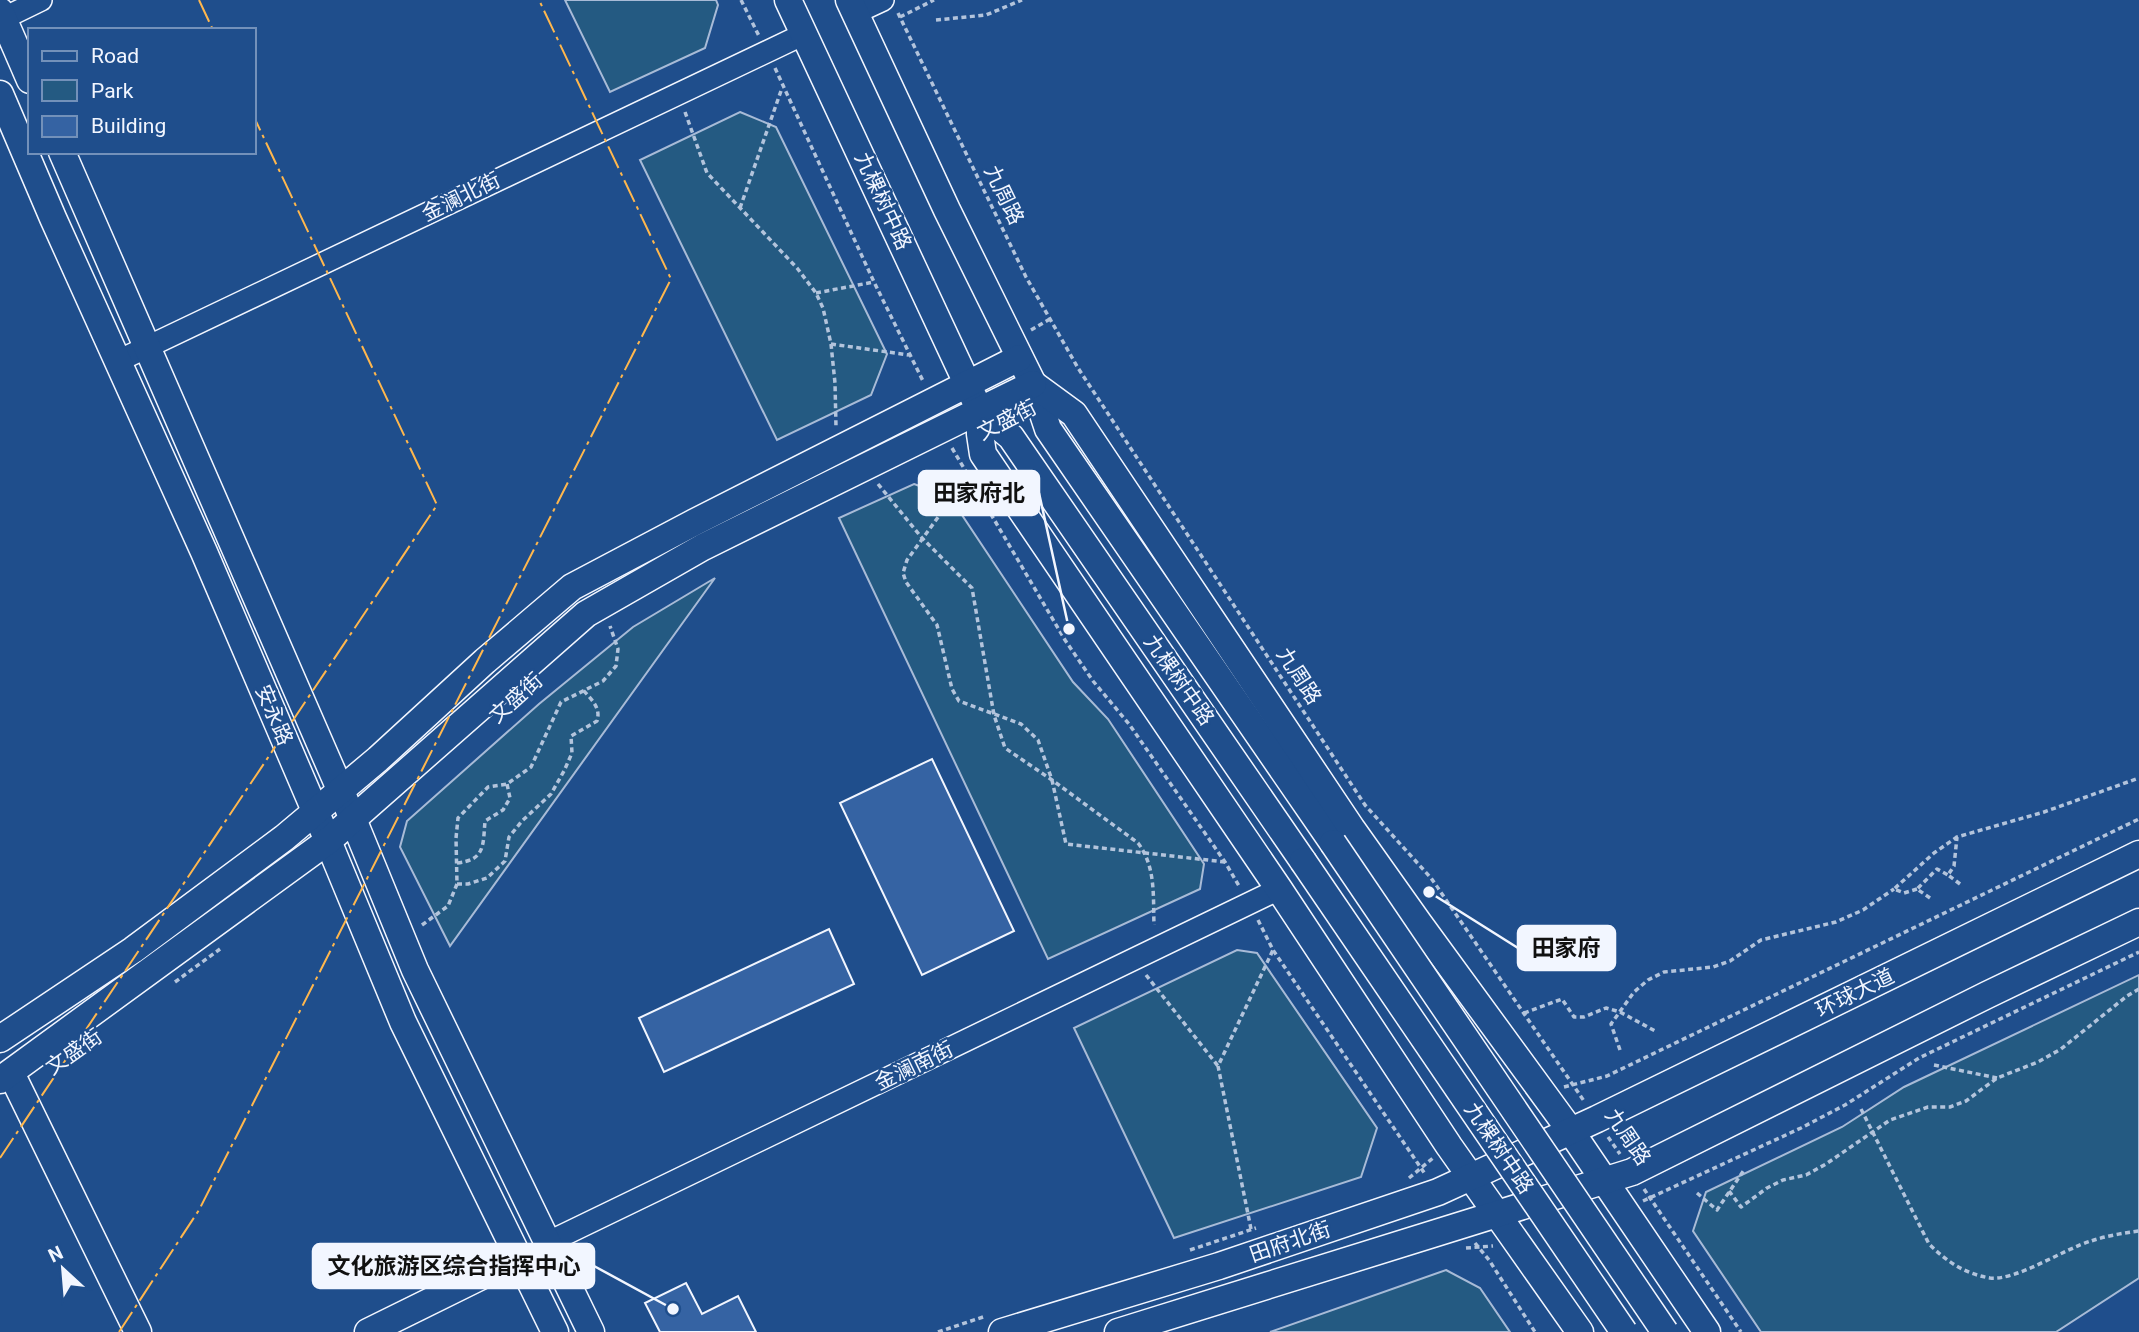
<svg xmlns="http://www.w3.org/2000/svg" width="2139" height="1332" font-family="Roboto,'Noto Sans SC',sans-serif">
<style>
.green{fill:#245a82;stroke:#a8bbd7;stroke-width:2}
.building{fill:#3563a3;stroke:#f2f6ff;stroke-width:2}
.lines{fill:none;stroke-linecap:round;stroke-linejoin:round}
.minor-casing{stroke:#f2f6ff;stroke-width:24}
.major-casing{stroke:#f2f6ff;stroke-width:29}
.path{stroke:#b3c4dc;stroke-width:3.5;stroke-dasharray:5 3.5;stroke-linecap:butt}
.minor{stroke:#1f4e8c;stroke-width:21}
.major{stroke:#1f4e8c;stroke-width:26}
.major-bridge-casing{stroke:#f2f6ff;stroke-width:29;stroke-linecap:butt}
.major-bridge{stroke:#1f4e8c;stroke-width:26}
.power{stroke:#ffb74d;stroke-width:2;stroke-dasharray:24 5 3.5 5;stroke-linecap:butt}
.labels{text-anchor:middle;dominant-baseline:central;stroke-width:5;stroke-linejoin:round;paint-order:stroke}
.street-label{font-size:21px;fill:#f2f6ff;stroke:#1f4e8c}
.leader{fill:none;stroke:#f2f6ff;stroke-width:2.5}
.callout-dot{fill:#f2f6ff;stroke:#1f4e8c;stroke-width:2.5}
.callout{fill:#f2f6ff;stroke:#f2f6ff;stroke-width:2.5}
.callout-label{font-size:23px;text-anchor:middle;font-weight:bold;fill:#111}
</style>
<rect width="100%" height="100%" fill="#1f4e8c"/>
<!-- green -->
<g class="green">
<path d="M565,0H716L718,5L705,48L610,92Z"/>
<path d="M740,112L776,127L887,354L871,395L777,440L640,160Z"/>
<path d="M914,484L950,497L1073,682L1108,719L1204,864L1200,889L1048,959L839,518Z"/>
<path d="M715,578L450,946L400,847L407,821L539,704L633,627Z"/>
<path d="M1237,950L1257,953L1377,1128L1361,1177L1174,1238L1074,1028Z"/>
<path d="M2139,975V1278L2056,1332H1761L1693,1231L1706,1192L1842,1127L1904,1087Z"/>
<path d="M1446,1270L1480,1288L1510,1332H1270Z"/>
</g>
<!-- building -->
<g class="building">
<path d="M932,759L1014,931L922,975L840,803Z"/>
<path d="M829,929L854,984L664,1072L639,1018Z"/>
<path d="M686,1283L702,1314L738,1296L756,1332H660L645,1303Z"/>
</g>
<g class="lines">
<!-- minor casing -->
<g class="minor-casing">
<g id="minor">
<path d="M855,13L883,0"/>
<path d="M0,20L41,0"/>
<path d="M118,361L804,34"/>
<path d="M549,1242L1279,889"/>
</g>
</g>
<!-- major casing -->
<g class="major-casing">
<g id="major">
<path d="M788,0L980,411L1011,437L1303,861"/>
<path d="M849,0L947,210L1033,384L1048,429L1333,843"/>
<path d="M0,11L30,80"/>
<path d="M0,94L53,218L204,552L328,841L403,1022L555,1332"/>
<path d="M62,152L353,819L415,970L591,1332"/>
<path d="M1033,384L1074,414L1352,829L1418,922L1570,1130L1707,1332"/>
<path d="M980,411V434L983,454L1279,889L1449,1146L1580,1332"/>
<path d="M0,1039L133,950L284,838L378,759L485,661L572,587L695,522L1019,358"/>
<path d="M11,1073L138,1332"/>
<path d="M0,1080L328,841L586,614L703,547L1033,384"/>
<path d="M368,1332L520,1257"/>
<path d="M1002,1332L1219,1266L1438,1192L1597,1119L2139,854"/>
<path d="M1118,1332L1632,1172L1987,995L2139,922"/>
</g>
</g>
<!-- path -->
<g class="path">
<path d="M741,0L759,36"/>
<path d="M898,13L1026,277L1078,368L1365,805L1431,878L1584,1101"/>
<path d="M900,17L934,0"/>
<path d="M936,20L986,15L1022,0"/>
<path d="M775,68L874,282L924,383"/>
<path d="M685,112L707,173L797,268L816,293L823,308L831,344L835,383L836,427"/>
<path d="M740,208L782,88"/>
<path d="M816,293L874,282"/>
<path d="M1031,330L1050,319"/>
<path d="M831,344L909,355"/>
<path d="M952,448L1065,640L1093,681L1129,724L1225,862L1239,886"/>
<path d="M968,476L907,560L903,573L906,582L937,625L952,689L959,701L1021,724L1038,740L1052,780L1066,844L1225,862"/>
<path d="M878,484L922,538L972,588L994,715L1005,748L1052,780L1138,843C1156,867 1153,896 1154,925"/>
<path d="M457,863C485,860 483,846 485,821L503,810L510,798L507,784"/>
<path d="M457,884H468L487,878L505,861L509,837L522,821L551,794L564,771L572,753L571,736L597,721C601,708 592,700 583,690"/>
<path d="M1960,884L1948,875L1954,866L1957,837L2044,812L2139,778"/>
<path d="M1917,889L1904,893L1894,889L1934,853L1957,837"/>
<path d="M1930,898L1917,889L1937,869L1948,875"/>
<path d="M1258,920L1273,950L1425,1174"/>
<path d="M422,925L448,906L457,884L456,838L458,818L488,787L507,784L531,767L561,702L603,681L616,666L618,649L610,626"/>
<path d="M1146,975L1218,1066"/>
<path d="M175,982L220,949"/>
<path d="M1524,1013L1562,999L1574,1017H1584L1606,1008L1620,1012L1657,1032"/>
<path d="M1620,1050L1611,1024L1634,992L1648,980L1664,972L1713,967L1730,961L1761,940L1836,922L1863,910L1894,889"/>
<path d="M1934,1065L1997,1078"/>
<path d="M1564,1087L1607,1076L2139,819"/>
<path d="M1861,1109L1929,1244C1946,1261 1965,1274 1990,1278C2016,1281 2064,1249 2091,1241C2106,1236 2123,1233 2139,1231"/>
<path d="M1608,1137L1620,1154"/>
<path d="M1409,1178L1433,1158"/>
<path d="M1644,1189L1741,1332"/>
<path d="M1729,1191L1741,1207L1767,1188L1783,1180L1806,1175L1826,1164L1890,1120L1928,1107H1950L1966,1101L1997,1078L2038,1062L2061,1049L2127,996L2139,989"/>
<path d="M1697,1193L1717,1210L1744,1170"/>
<path d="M1643,1201L1801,1128L1845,1105L1919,1058L2139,952"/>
<path d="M1251,1229L1218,1066L1273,950"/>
<path d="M1475,1243L1489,1260L1535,1332"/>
<path d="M1466,1248L1493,1246"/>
<path d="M1190,1250L1256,1228"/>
<path d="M938,1332L986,1316"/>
</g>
<!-- minor -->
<use href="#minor" class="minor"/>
<!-- major -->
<use href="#major" class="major"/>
<!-- major-bridge casing -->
<g class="major-bridge-casing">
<g id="major-bridge">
<path d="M1333,843L1665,1332"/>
<path d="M1303,861L1624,1332"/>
</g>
</g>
<!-- major-bridge -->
<use href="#major-bridge" class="major-bridge"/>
<!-- power -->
<g class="power">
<path d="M199,0L213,30"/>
<path d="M0,1158L437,505L254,117"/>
<path d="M119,1332L199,1210L671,279L539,0"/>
</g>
</g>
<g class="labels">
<!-- street labels -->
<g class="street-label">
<text transform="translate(1004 195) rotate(64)">九周路</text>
<text transform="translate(461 197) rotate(-26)">金澜北街</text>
<text transform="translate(883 201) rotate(65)">九棵树中路</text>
<text transform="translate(1007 420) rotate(-27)">文盛街</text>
<text transform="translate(1299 676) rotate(57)">九周路</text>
<text transform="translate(1179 680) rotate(55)">九棵树中路</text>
<text transform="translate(516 698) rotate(-42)">文盛街</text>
<text transform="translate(274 715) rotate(67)">安永路</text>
<text transform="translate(1855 993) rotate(-26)">环球大道</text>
<text transform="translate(74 1052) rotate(-35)">文盛街</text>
<text transform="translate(914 1066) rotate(-26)">金澜南街</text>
<text transform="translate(1628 1137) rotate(56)">九周路</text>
<text transform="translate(1499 1148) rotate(56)">九棵树中路</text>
<text transform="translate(1290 1242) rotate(-19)">田府北街</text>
</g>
</g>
<!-- callouts -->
<path class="leader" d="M1069 629L1039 493M1429 892L1518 948M673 1309L594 1266"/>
<g class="callout-dot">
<circle cx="1069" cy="629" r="7"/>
<circle cx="1429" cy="892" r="7"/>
<circle cx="673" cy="1309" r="7"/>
</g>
<g class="callout">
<rect x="919" y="471" width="120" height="44" rx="7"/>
<rect x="1518" y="926" width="97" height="44" rx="7"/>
<rect x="313" y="1244" width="281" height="44" rx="7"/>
</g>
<g class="callout-label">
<text x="979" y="501">田家府北</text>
<text x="1566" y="956">田家府</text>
<text x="454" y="1274">文化旅游区综合指挥中心</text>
</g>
<!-- legend -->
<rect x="28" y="28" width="228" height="126" fill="#1f4e8c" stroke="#7391ba" stroke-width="2"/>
<rect x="42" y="51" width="35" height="10" fill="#1f4e8c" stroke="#7391ba" stroke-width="2"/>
<text x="91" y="63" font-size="21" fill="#f2f6ff">Road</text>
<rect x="42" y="80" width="35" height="21" fill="#245a82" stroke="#7391ba" stroke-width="2"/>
<text x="91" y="98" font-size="21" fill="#f2f6ff">Park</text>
<rect x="42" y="116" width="35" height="21" fill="#3563a3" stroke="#7391ba" stroke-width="2"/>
<text x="91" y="133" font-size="21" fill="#f2f6ff">Building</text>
<!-- north arrow -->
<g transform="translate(63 1269) rotate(334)" stroke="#1f4e8c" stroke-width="5" paint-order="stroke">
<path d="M0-5L12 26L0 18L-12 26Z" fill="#f2f6ff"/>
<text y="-10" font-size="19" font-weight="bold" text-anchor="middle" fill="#f2f6ff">N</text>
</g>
</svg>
